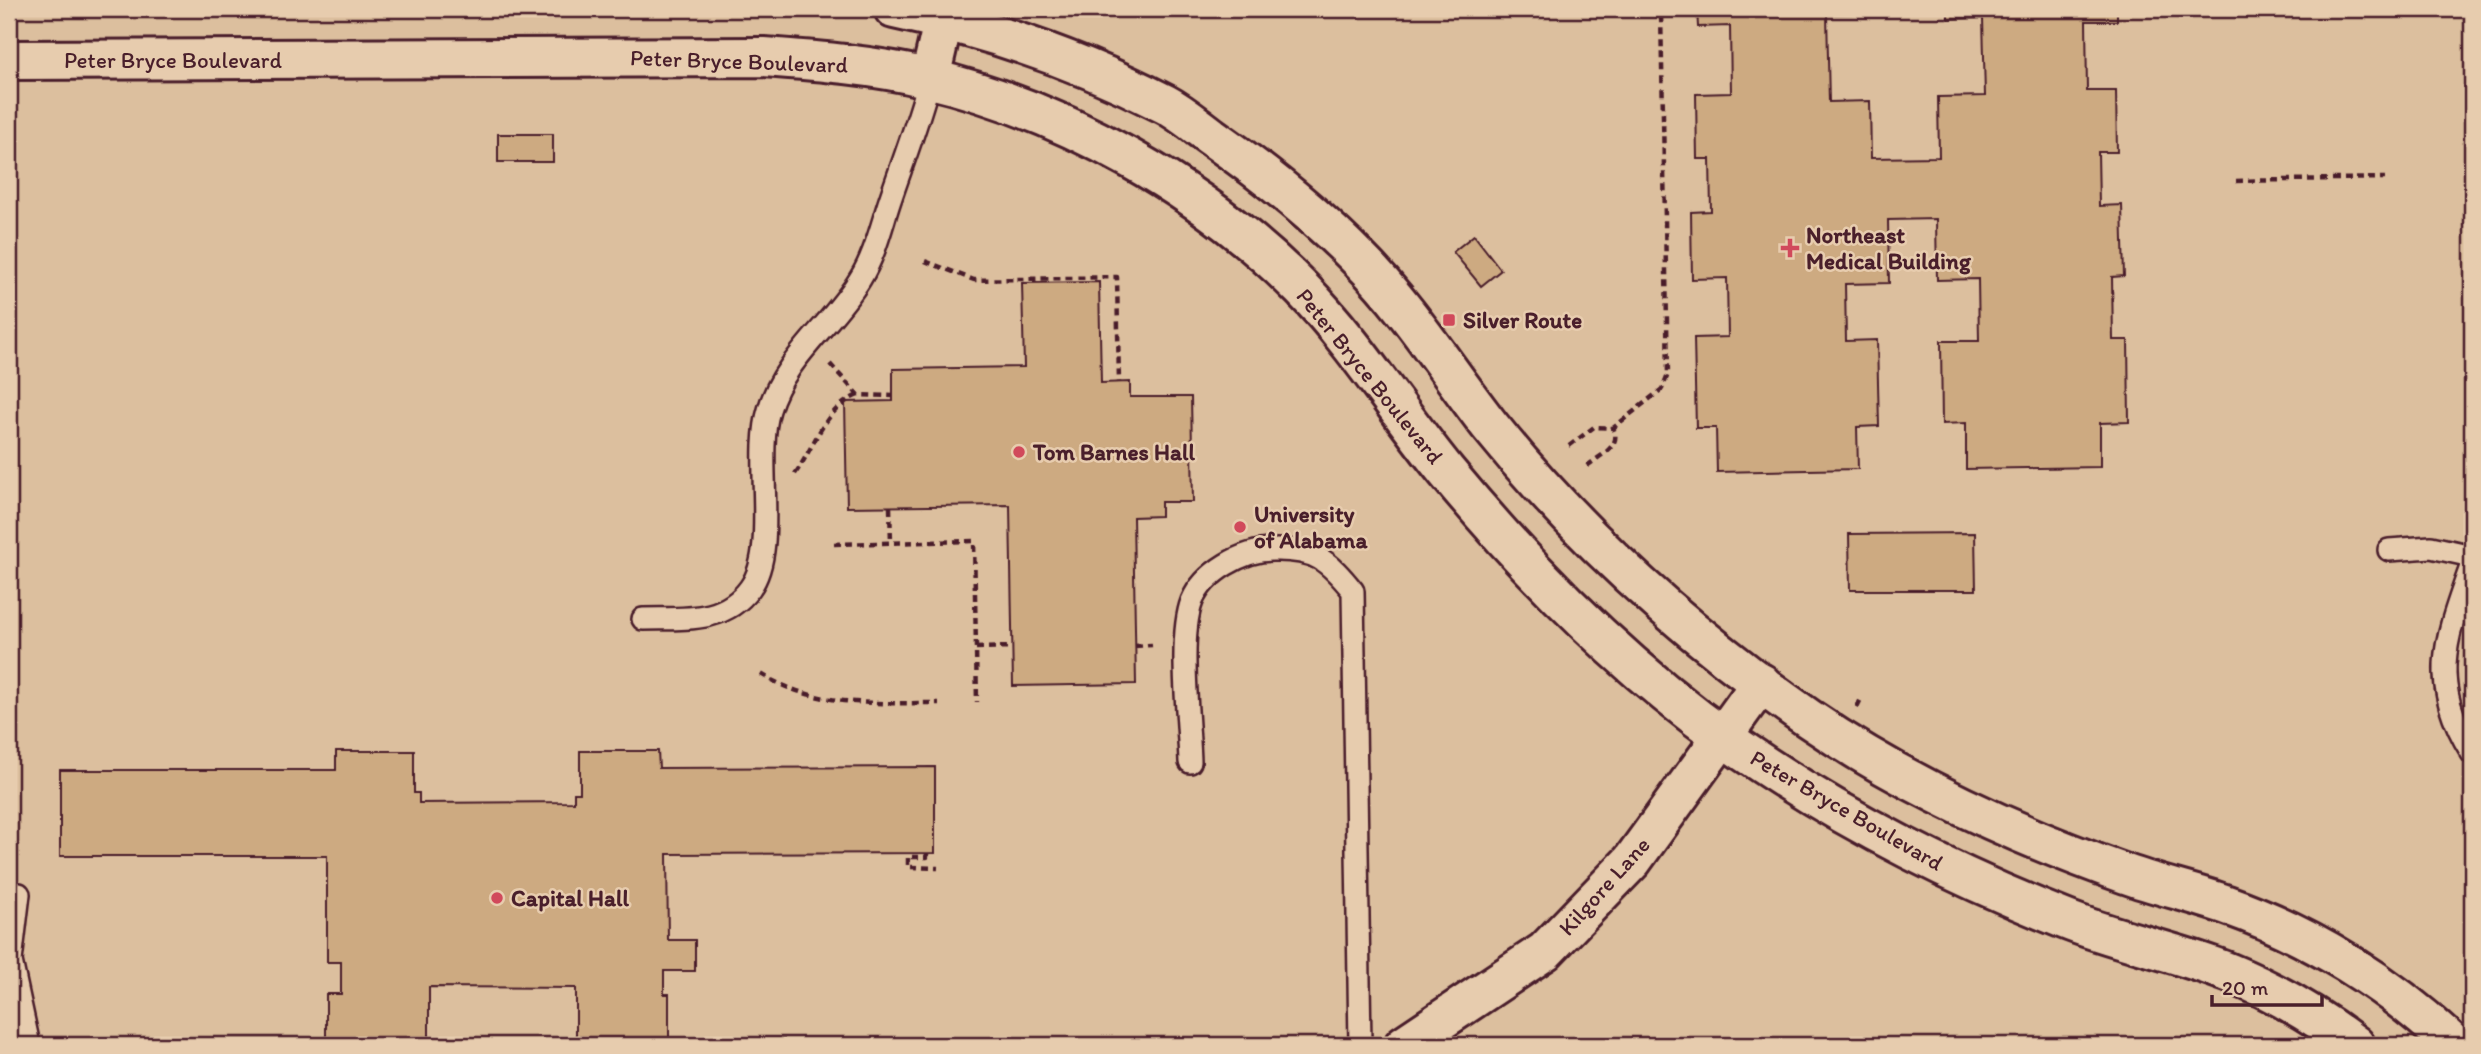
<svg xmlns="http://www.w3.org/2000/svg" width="2481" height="1054" font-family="Itim,sans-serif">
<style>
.built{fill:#dcbf9e}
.building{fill:#cdaa81;stroke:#4a1f2b;stroke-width:2}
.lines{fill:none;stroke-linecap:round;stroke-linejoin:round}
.lane-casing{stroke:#4a1f2b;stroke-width:26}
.street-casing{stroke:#4a1f2b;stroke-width:44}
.secondary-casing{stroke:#4a1f2b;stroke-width:44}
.path{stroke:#4a1f2b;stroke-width:4.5;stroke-dasharray:7 5;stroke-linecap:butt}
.lane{stroke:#e7ccae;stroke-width:21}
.street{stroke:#e7ccae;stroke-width:38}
.secondary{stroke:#e7ccae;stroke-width:38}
.poi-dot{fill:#d1495b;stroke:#e7ccae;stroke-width:2.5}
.labels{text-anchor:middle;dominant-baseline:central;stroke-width:5;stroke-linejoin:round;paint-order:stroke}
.street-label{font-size:23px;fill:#4a1f2b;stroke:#e7ccae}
.poi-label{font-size:23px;font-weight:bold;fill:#4a1f2b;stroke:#e7ccae;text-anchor:start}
</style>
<rect width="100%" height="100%" fill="#e7ccae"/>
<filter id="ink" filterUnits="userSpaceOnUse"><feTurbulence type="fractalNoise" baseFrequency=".0143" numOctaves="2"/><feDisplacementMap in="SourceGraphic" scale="14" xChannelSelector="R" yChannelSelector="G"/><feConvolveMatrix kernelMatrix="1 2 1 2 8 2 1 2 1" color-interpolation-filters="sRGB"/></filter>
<g filter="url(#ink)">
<!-- built -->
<rect class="built" x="9" y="9" width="2463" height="1036"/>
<!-- building -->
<g class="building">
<path d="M1697,9H1864L1865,13L1827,14L1829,102L1870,101L1871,158L1939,157L1938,97L1985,96L1983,18L1948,19V9H2117V21H2086L2087,91H2116L2117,152H2098L2099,206L2122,205L2124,276L2112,277L2113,340H2128L2129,422L2100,423V467L1966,469V423L1942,424L1941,341H1979L1978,279L1937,280L1936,219L1888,220L1889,283L1845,284L1846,341L1877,340L1879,426L1857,427L1858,469L1717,472L1716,428H1696L1694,338L1728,337L1727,278L1692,279L1691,212L1711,211L1710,159H1697L1696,94L1731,93L1730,26L1698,27Z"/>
<rect x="498" y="134" width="55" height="28"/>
<path d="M1474,235L1501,270L1481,286L1453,252Z"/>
<path d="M1099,282L1101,383L1130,382V397H1191L1193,502H1161V516L1133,517L1136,684L1013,686L1010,505L847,507L845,402L893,401V369L1024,367L1022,283Z"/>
<path d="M1975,533L1976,590H1850L1849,534Z"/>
<path d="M336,751H414V793H419V803L574,802V793H580V751H658L659,768L935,767V853L667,854L668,940H695V971H664V994H669V1039H784V1045H576V988L429,987V1045H212V1040H326V994H341V962H327V856H60V770H336Z"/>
</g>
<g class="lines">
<!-- lane casing -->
<g class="lane-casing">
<g id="lane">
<path d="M2389,550L2431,547L2472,556"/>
<path d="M2472,564C2446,638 2427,680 2472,753"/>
<path d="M643,619C683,618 724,624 750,588C779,548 754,459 769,410C784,358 833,324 860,279C875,255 881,227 890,200C904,159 919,120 930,78"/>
<path d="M1190,762C1189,721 1178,637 1192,601C1204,572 1243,550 1273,550C1315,549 1328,560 1353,591L1360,1045"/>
<path d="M19,894L11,961L29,1045"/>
</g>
</g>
<!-- street casing -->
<g class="street-casing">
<g id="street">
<path d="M930,78L946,9"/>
<path d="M1404,1045L1545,951L1632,861L1761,683"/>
</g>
</g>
<!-- secondary casing -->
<g class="secondary-casing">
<g id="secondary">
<path d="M894,9C989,29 1079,60 1165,104C1182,113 1197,126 1212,137C1265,174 1315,214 1360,260C1410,310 1447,371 1490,426C1580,538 1690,636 1808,718C1904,784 2016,835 2126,874C2159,886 2194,893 2227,905C2312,935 2390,984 2454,1045"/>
<path d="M9,60L764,57C819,61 874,65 927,78C1066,111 1202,188 1302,289C1356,344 1397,411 1446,471C1537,581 1643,687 1764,765C1858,827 1960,878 2064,919C2118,941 2176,951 2230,973C2274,991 2318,1017 2355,1045"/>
</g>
</g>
<!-- path -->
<g class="path">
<path d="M2236,181L2385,178"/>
<path d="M925,261L974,280L1117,277L1119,383"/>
<path d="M830,364L858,395L893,396"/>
<path d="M1569,446L1594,427L1613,428L1662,389L1668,374L1661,13"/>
<path d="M1587,466C1599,456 1623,446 1613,428"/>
<path d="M795,474C816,444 823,410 858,395"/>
<path d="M890,507L891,543"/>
<path d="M834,544L974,541L977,702"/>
<path d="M1135,646L1152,645"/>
<path d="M976,648L1013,647"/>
<path d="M761,674C817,708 876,703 939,703"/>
<path d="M1857,707L1862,697"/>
<path d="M927,853V857H908V867L938,868"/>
</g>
<!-- lane -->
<use href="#lane" class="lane"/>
<!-- street -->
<use href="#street" class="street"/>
<!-- secondary -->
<use href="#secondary" class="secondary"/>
</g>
</g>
<!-- markers -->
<g class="poi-dot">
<path d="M1786.5 237.5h7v7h7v7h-7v7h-7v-7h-7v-7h7z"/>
<rect x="1442" y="313" width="14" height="14" rx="3.5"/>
<circle cx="1019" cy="452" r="7"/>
<circle cx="1240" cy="527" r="7"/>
<circle cx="497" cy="898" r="7"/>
</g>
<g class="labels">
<!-- street labels -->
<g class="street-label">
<text x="173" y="60">Peter Bryce Boulevard</text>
<text transform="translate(739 61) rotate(2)">Peter Bryce Boulevard</text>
<text transform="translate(1370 376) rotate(51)">Peter Bryce Boulevard</text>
<text transform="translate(1847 810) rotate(30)">Peter Bryce Boulevard</text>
<text transform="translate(1604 886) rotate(-48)">Kilgore Lane</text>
</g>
<!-- poi labels -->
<g class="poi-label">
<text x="1806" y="235">Northeast<tspan x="1806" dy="26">Medical Building</tspan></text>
<text x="1463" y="320">Silver Route</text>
<text x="1033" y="452">Tom Barnes Hall</text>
<text x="1254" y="514">University<tspan x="1254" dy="26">of Alabama</tspan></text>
<text x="511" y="898">Capital Hall</text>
</g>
</g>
<!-- margin -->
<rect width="2481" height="1054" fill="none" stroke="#e7ccae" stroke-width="35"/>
<rect x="18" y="18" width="2446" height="1019" fill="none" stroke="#4a1f2b" stroke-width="2.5" filter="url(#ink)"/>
<!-- scale -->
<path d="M2212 995v10h110v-10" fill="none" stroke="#4a1f2b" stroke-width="3.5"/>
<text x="2222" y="995" font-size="21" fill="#4a1f2b" stroke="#e7ccae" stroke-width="5" paint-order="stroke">20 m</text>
</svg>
